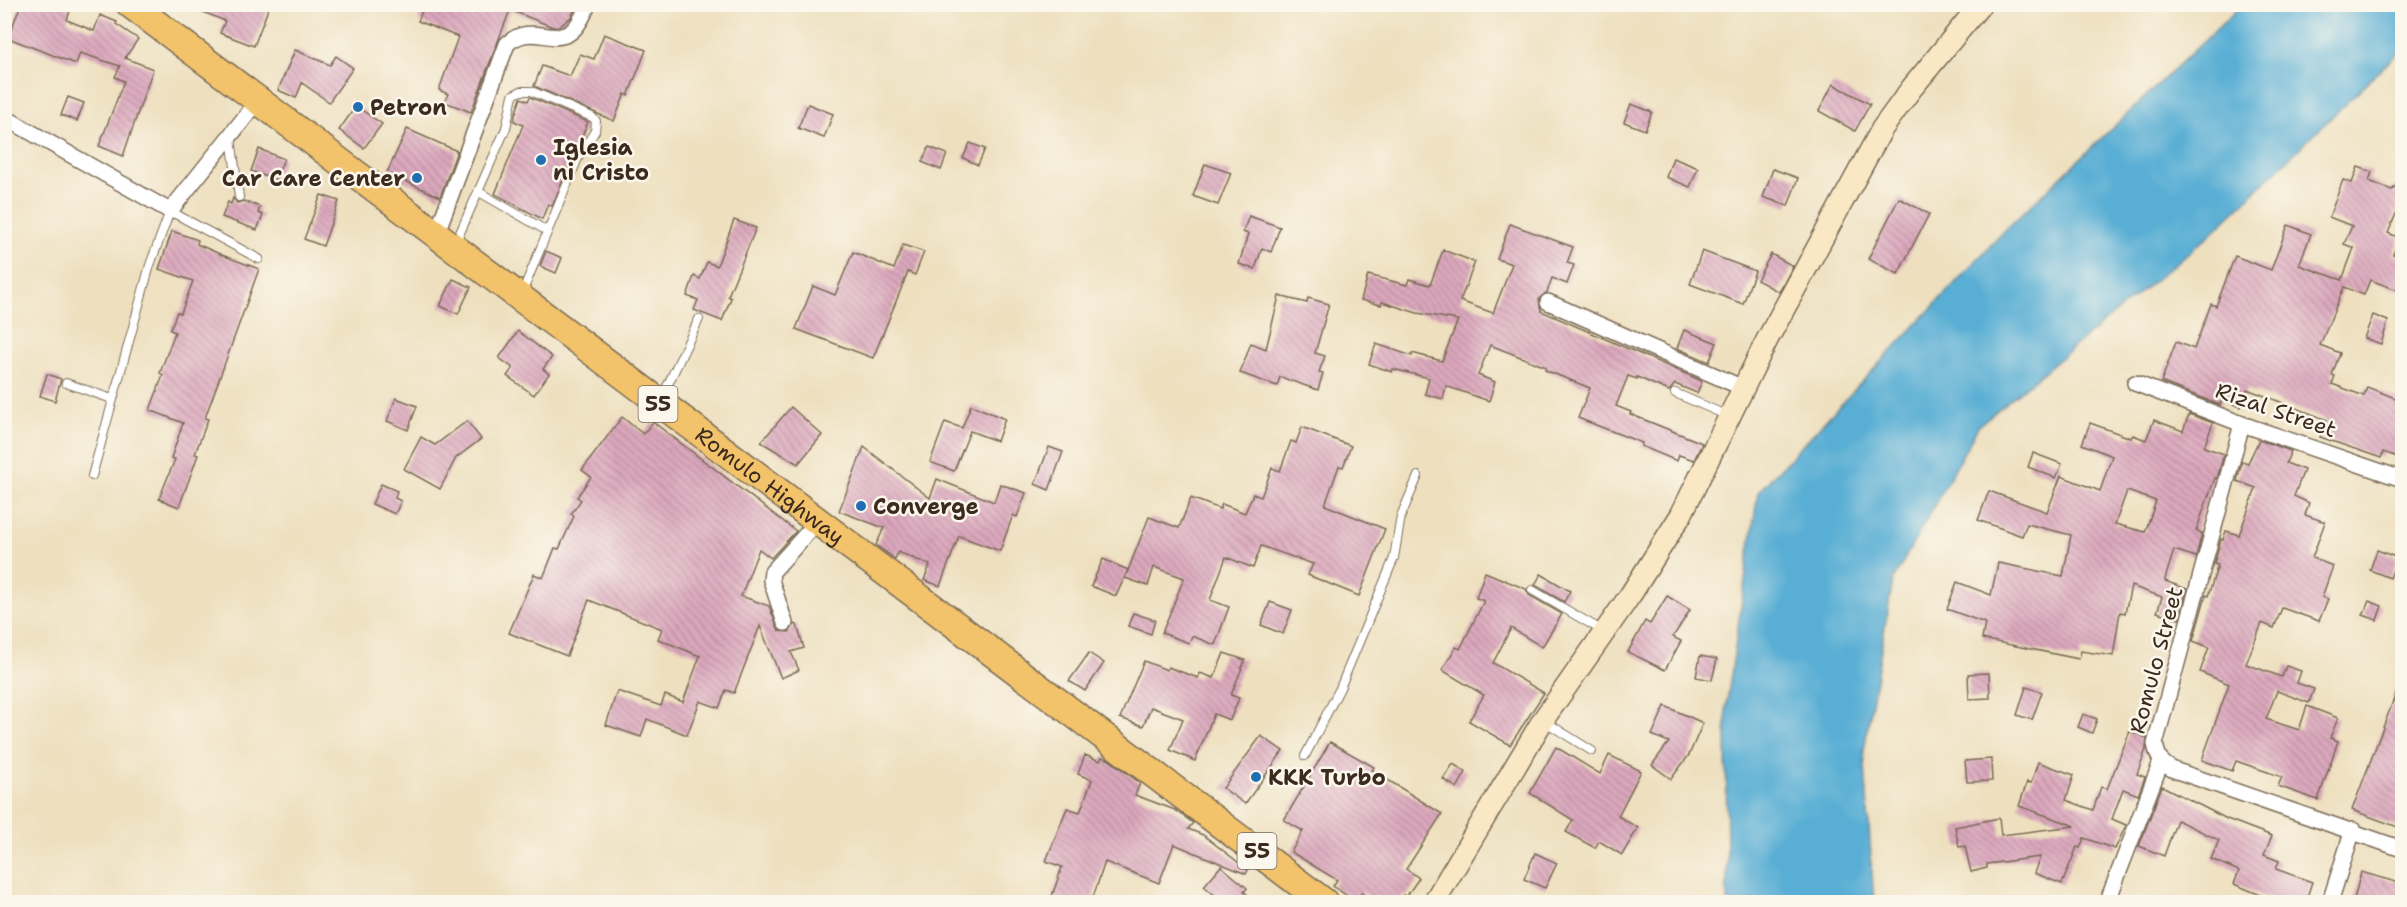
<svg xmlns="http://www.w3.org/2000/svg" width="2407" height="907" font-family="'Shantell Sans',sans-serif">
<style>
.water{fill:#58aed4;stroke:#4a6c79;stroke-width:1.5}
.building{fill:url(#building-back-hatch);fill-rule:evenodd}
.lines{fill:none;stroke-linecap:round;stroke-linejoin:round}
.lane-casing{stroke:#7a6a56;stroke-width:10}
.street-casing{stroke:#7a6a56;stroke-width:18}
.secondary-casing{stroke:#7a6a56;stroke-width:24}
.highway-casing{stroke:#7a6a56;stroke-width:30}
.lane{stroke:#fff;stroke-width:8}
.street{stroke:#fff;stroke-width:15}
.secondary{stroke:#fae7c3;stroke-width:21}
.highway{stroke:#f2c36a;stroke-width:27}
.poi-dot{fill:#1f6fb2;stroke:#fbf7ec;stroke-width:2}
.labels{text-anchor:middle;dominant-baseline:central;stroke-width:5;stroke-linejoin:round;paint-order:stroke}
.shield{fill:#fbf7ec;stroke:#75685c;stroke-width:1.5}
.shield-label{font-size:21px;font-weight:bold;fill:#3b2a1e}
.poi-label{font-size:22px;font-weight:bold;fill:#3b2a1e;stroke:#fbf7ec;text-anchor:start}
.street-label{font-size:22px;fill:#3b2a1e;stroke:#fbf7ec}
</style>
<defs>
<pattern id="building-back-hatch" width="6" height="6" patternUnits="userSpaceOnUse" patternTransform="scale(1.5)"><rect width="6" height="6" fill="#dca8bd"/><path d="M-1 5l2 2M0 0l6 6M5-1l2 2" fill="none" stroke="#b48999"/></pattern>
</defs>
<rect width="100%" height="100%" fill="#fbf7ec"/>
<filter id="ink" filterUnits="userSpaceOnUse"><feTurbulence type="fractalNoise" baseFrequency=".0167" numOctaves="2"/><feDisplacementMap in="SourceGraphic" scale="12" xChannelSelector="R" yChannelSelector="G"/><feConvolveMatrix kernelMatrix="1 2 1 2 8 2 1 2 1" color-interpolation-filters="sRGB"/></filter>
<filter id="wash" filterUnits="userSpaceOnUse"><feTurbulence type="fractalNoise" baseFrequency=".008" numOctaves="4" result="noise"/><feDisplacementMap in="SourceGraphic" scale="24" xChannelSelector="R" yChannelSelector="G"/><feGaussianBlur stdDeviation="1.35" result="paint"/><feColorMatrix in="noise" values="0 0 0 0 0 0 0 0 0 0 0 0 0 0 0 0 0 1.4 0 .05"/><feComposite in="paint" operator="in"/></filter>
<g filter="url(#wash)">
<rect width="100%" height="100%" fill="#eee0bf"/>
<!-- water -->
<path class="water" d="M2243,4L2402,5V49L2211,234L1979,425L1893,580L1864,750L1874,902H1727L1726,708L1758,492L2007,228Z"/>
<g id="blocks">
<!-- building -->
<g class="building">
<path d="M21,4H61L71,8L67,20L94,31L100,15L117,22L116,24L138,39L125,58L153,69L123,156L99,146L124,81L115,77L120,66L80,53L76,64L8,38Z"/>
<path d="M270,4L254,46L220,33L225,21L186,5Z"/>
<path d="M425,4H577L571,17L559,27H553L510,10L471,112L445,102L448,94L439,90L458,37L418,21Z"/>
<path d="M604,34L646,50L628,96L625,94L614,121L534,86L542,66L570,76L580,54L594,59Z"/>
<path d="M295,50L330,65L336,56L353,68L329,102L302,83L296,98L278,90Z"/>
<path d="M1833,84L1870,104L1855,131L1819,111Z"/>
<path d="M68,97L84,103L77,121L61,115Z"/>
<path d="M530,97L588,122L552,206L548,204L542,219L495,194L523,125L514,121L515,115L521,98L528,101Z"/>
<path d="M808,104L833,114L824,138L798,128Z"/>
<path d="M1631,104L1652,112L1645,130L1624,122Z"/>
<path d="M356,106L382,124L364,148L339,130Z"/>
<path d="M407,129L457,151L440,197L387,173Z"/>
<path d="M970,143L985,149L978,165L963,158Z"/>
<path d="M929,147L947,154L941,170L922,162Z"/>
<path d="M259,149L284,159L275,180L251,171Z"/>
<path d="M1673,158L1698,168L1690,187L1666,177Z"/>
<path d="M1205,164L1231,173L1218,205L1193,196Z"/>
<path d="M2358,167L2372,172L2369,181L2392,190L2403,177V197L2388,233L2400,238L2393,254L2403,258V292L2370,280L2364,295L2344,287L2320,345L2340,353L2332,375L2335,376L2332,384L2364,396L2367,387L2403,401V459L2383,452L2381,458L2320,437L2327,420L2247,389L2241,407L2222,400L2220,405L2161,382L2176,342L2194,349L2211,304L2216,306L2235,256L2271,270L2288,225L2311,234L2299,265L2342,280L2354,248L2344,244L2352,226L2329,217L2343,180L2352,183Z"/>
<path d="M1773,169L1798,178L1788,206L1763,197Z"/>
<path d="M321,195L339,201L323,246L304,239Z"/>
<path d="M233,198L237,203L244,201L260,207L258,213L263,215L257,230L222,217L228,202L231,204Z"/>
<path d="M1899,198L1929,214L1898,274L1868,259Z"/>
<path d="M1249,216L1280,227L1271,252L1262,248L1255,269L1239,264L1248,234L1243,232Z"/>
<path d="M734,220L756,228L728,296L731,298L722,321L694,310L698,300L687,296L694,276L700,279L707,262L717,266Z"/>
<path d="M1510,224L1573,247L1567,263L1574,265L1567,284L1552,278L1547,292L1539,299L1541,311L1702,381L1697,393L1675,384L1669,391L1637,377V379L1628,376L1616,406L1631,412L1630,414L1702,443L1694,460L1679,455L1677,461L1641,446L1642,443L1578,418L1590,388L1545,370L1546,367L1490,345L1478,375L1495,382L1489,401L1446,386L1443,399L1425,394L1429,378L1393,369L1392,372L1369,364L1376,344L1412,356V353L1442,361L1458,320L1417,313L1382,302L1381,305L1361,300L1368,275L1407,285L1409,279L1430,285L1443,250L1475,262L1460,301L1493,313L1512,264L1497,259Z"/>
<path d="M172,231L198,240L197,244L222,255L259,269L205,418L208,419L195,454L198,455L179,507L159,499L175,459L171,458L183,423L150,410L163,375L160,373L175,332L170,330L177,312L181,313L193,281L159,269Z"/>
<path d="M903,245L924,252L915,275L908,272L873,358L796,329L813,286L835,295L853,252L894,269Z"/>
<path d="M546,251L562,258L556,273L540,266Z"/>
<path d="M1702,251L1755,271L1743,304L1690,284Z"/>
<path d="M1771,254L1793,266L1779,292L1757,280Z"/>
<path d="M453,279L471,287L458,314L440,306Z"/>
<path d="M1279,296L1307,303L1308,298L1329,304L1315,353L1325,356L1319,372L1323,373L1318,390L1280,377L1277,386L1240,373L1251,343L1266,349Z"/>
<path d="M2373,315L2388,321L2381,344L2364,338Z"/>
<path d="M1684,330L1717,343L1709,362L1677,348Z"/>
<path d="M518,331L552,357L543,369L549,374L534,395L507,376L513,368L499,358Z"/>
<path d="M47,374L61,379L55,401L40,396Z"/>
<path d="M396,398L417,406L408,430L387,421Z"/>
<path d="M971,405L1005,419L997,441L970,431L954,471L930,462L945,422L962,428Z"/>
<path d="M791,407L822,435L798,464L761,442Z"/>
<path d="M2189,414L2213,423L2204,447L2224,454L2217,479L2215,478L2196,531L2202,533L2196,557L2174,550L2165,579V581L2187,589L2179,619L2157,612L2162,597L2131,586L2125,613L2120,612L2113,656L2081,651L2079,659L1982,639L1985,623L1947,609L1957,582L1991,595L1998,563L2063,576L2071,535L2027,524L2022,536L1978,520L1989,491L2047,512L2061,476L2100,491L2112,456L2082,444L2090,423L2131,438L2133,435L2146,440L2154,420L2183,431ZM2127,491L2156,501L2145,532L2115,524Z"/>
<path d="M622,417L643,434L653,422L796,531L771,558L759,549L741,596L769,606L779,631L789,632L795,624L797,625L804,648L791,652L799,670L781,678L760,626L734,693L726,690L719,708L700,701L687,735L647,719L641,737L606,725L617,691L661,706L665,695L683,702L700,656L658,639L662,629L589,600L567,656L509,633L534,574L543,578L555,548L559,549L574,516L571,514L581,500L577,497L591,477L582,470Z"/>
<path d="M467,421L481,439L456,458L440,489L404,469L421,437L435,445Z"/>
<path d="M1302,427L1351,446L1343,467L1339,466L1325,505L1385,529L1359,596L1308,575L1313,564L1261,546L1253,568L1226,557L1210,600L1229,607L1215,645L1192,636L1189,643L1162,633L1184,578L1154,567L1148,586L1125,578L1149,517L1179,528L1191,498L1220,509L1222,504L1245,513L1253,494L1261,497L1272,468L1280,471L1291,441L1296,443Z"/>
<path d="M2259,440L2291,451L2286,463L2304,470L2294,496L2309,503L2305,515L2325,522L2312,558L2333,566L2322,597L2328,599L2319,621L2282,608L2274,628L2262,623L2246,664L2282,677L2286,666L2301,671L2297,683L2314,689L2309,703L2277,691L2266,719L2299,730L2307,706L2338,718L2330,738L2338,741L2318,800L2278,786L2282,777L2236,761L2232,771L2202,760L2229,684L2200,672L2209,647L2193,641L2206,595L2208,596L2218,565L2214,564L2221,539L2223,540L2226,531L2239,535L2256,488L2237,481L2242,461L2248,463Z"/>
<path d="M864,447L930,498L937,479L994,502L1000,484L1026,493L1017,517L1013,515L1000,551L959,536L940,586L924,580L930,565L898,552L895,559L876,545L884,528L839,511Z"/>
<path d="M1049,447L1063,452L1049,490L1035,484Z"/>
<path d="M2033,453L2062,464L2056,478L2028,467Z"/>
<path d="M381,484L397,491L395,498L401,501L395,514L372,504Z"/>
<path d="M2377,550L2398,558L2390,578L2370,570Z"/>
<path d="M1103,559L1128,570L1116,596L1091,586Z"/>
<path d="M1485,572L1526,589L1529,595L1562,614L1542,647L1511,628L1493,663L1544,693L1510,745L1469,721L1484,695L1442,670L1456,647L1460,649L1484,601L1476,598Z"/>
<path d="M1541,574L1570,591L1564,602L1535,585Z"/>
<path d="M1667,596L1690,610L1673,637L1681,641L1665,670L1628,652L1645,621L1650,624Z"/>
<path d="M2369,601L2382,606L2377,620L2363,615Z"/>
<path d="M1270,602L1292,610L1283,634L1261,625Z"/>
<path d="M1133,613L1155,620L1151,634L1128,626Z"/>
<path d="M1089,653L1104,663L1085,691L1069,681Z"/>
<path d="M1224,653L1245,660L1231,695L1239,698L1230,720L1214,714L1195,761L1170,750L1183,719L1151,707L1143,726L1120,718L1144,661L1167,670L1168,667L1198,678L1200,673L1214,678Z"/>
<path d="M1700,656L1717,659L1712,680L1696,677Z"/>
<path d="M1989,673L1990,698L1969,699L1968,674Z"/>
<path d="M2401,680H2403V829L2352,810Z"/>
<path d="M2026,687L2042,692L2032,720L2017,715Z"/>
<path d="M1665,706L1703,723L1689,755L1671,779L1652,765L1669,742L1652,735Z"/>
<path d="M2083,714L2097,719L2092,733L2078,727Z"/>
<path d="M2130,731L2147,738L2146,749L2137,774L2145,777L2138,795L2123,789L2112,819L2126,825L2115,849L2084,838L2080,848L2077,847L2062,884L2034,873L2040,857L1987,864V868L1971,872L1965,846L1959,847L1955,827L1999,818L2001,835L2075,826L2019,806L2027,782L2031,783L2038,762L2074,775L2066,800L2093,810L2101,787L2107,789Z"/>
<path d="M1261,736L1283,751L1245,804L1223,788Z"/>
<path d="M1330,742L1374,767L1372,770L1442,814L1406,869L1419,878L1406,897L1403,895L1397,903H1376L1362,892L1356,902L1333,886L1337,880L1291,852L1303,831L1284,820Z"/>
<path d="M1556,747L1600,774L1609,755L1641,771L1618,816L1638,828L1622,855L1599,841L1595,848L1566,832L1573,820L1530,793Z"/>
<path d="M1085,755L1100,761L1102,757L1108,759L1140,783L1135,795L1175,810L1193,823L1188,829L1203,835L1248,870L1246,874L1174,844L1159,883L1105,862L1091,903H1070L1052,896L1062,867L1046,861L1067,808L1080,812L1092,780L1078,774Z"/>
<path d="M1991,759L1992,781L1967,782L1965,761Z"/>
<path d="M1453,764L1466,772L1457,788L1443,779Z"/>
<path d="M2162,786L2227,819L2272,836L2264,855L2279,861L2276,869L2312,882L2305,903H2280L2234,884L2239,871L2211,859L2219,840L2177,820L2164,856L2139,846Z"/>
<path d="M1535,853L1557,863L1545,888L1524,879Z"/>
<path d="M1221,866L1247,888L1244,892L1257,903H1224L1204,886Z"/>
<path d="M2361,872L2403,884V903H2353Z"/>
</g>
</g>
</g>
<g filter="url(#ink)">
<use href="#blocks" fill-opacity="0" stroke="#7a6a56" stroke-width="1.5"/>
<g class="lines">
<!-- lane casing -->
<g class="lane-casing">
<g id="lane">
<path d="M231,138L239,197"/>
<path d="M479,192L547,231"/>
<path d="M456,242L506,128L513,95L521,91H531L592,117L596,121L595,131L578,158L522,293"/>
<path d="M66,383L112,399"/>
<path d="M1675,393L1728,416"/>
<path d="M662,397L699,319"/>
<path d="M92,476L150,265L170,211L259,259"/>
<path d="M1532,590L1603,631"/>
<path d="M1544,721L1592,751"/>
<path d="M1305,756L1340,688L1394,558L1401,516L1418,476"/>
</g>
</g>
<!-- street casing -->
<g class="street-casing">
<g id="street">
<path d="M4,117L170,211L258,101"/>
<path d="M436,235L507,44C539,15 565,66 588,4"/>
<path d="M1548,302L1743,388"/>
<path d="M2135,383L2242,424L2402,479"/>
<path d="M2242,424L2155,744C2158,758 2161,764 2174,770L2402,849"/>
<path d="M785,623L771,580L772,572L818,521"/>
<path d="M2110,895L2161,762"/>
<path d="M2330,902L2353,830"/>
</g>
</g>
<!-- secondary casing -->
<g class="secondary-casing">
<path id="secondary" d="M1434,902L1543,720L1631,594L1681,515L1767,340L1882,129L1911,89L1981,4"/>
</g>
<!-- highway casing -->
<g class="highway-casing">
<g id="highway">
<path id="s1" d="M130,4L1324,902"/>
</g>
</g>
<!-- lane -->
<use href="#lane" class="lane"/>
<!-- street -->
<use href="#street" class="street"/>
<!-- secondary -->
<use href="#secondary" class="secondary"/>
<!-- highway -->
<use href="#highway" class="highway"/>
</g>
</g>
<!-- markers -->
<g class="poi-dot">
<circle cx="358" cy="107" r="6"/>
<circle cx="541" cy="160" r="6"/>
<circle cx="417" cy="178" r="6"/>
<circle cx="861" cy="506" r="6"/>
<circle cx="1256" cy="777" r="6"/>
</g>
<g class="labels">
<!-- shield labels -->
<g class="shield">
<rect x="638.5" y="386" width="39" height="36" rx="4.5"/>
<rect x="1237.5" y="833" width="39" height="36" rx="4.5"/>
</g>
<g class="shield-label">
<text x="658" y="404">55</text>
<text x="1257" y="851">55</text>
</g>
<!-- poi labels -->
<g class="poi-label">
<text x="370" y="107">Petron</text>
<text x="553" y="147">Iglesia<tspan x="553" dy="25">ni Cristo</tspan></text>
<text x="405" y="178" text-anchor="end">Car Care Center</text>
<text x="873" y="506">Converge</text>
<text x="1268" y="777">KKK Turbo</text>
</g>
<!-- street labels -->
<g class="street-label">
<text transform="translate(2276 410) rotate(19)">Rizal Street</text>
<text stroke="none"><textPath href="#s1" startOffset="801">Romulo Highway</textPath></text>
<text transform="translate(2156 660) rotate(-75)">Romulo Street</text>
</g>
</g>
<!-- margin -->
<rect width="2407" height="907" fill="none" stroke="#fbf7ec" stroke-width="24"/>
</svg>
